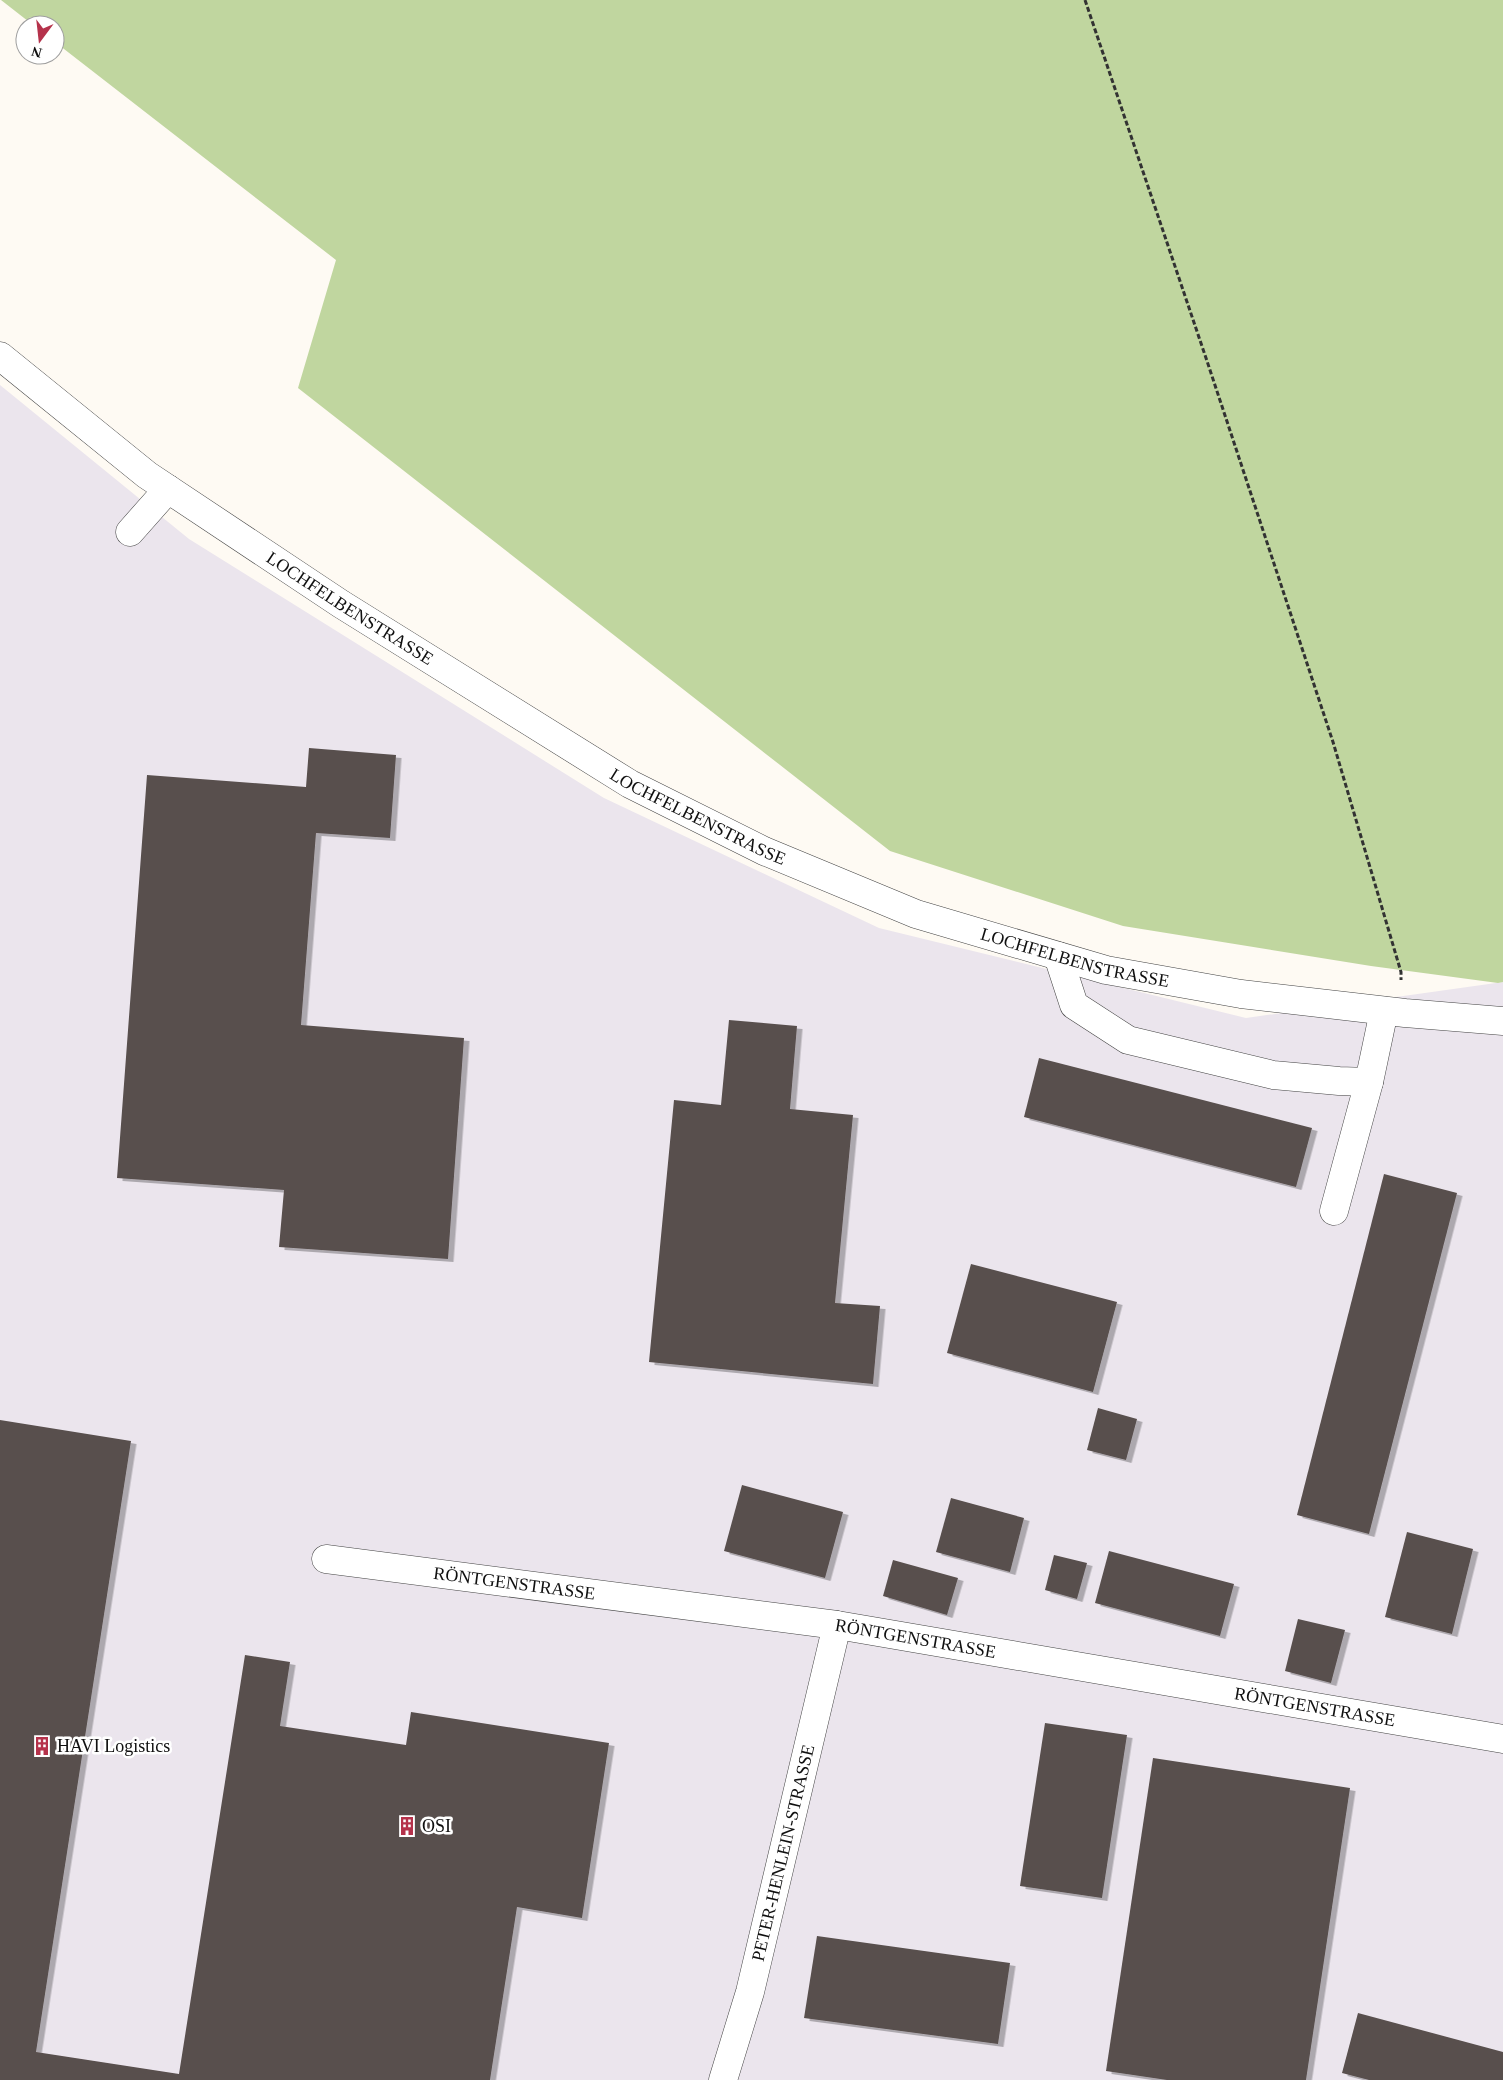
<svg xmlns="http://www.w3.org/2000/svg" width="1503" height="2080" font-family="'Times New Roman',serif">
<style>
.industrial{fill:#ebe5ed}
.forest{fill:#c0d69f}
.building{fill:#584f4d;filter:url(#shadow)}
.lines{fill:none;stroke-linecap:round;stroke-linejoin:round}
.minor-casing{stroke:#434343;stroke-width:29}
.path{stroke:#323232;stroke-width:3;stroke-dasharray:5 2.5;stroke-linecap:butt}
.minor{stroke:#fff;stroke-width:28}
.labels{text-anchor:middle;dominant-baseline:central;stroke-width:5;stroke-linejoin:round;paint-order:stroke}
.street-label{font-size:18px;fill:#101010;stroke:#fff}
.poi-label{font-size:18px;fill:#101010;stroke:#fff;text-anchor:start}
</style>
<defs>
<filter id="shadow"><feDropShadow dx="5.5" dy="3" stdDeviation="0" flood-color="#0004"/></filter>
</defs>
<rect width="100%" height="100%" fill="#fefaf3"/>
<!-- industrial -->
<path class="industrial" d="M0,385L189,539L604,798L879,928L1246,1018L1503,982V2080H0Z"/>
<!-- forest -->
<path class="forest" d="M1,0H1503V982L1498,983L1371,966L1123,926L890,851L298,388L336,260L55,42V25H33Z"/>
<!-- building -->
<g class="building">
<path d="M309,748L396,755L390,838L316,833L301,1025L464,1038L448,1259L279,1247L284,1190L117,1178L147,775L306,787Z"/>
<path d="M729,1020L797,1026L790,1109L853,1115L835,1303L880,1306L873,1384L649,1362L674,1100L721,1105Z"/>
<path d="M1039,1058L1312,1128L1296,1187L1024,1117Z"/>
<path d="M1384,1174L1457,1193L1369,1534L1297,1515Z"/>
<path d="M971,1264L1117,1302L1093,1392L947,1353Z"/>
<path d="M1098,1408L1137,1419L1126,1460L1087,1450Z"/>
<path d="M0,1420L131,1441L36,2052L179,2074L245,1655L290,1662L280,1726L406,1745L411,1712L609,1743L582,1918L517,1907L490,2080H0Z"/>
<path d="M742,1485L843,1512L825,1578L724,1551Z"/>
<path d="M951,1498L1024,1518L1010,1572L936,1552Z"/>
<path d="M1407,1532L1473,1549L1452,1634L1385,1617Z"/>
<path d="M1109,1551L1234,1584L1220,1636L1095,1603Z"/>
<path d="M1054,1555L1087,1563L1077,1599L1045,1590Z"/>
<path d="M893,1560L958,1578L947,1615L883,1596Z"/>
<path d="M1298,1619L1345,1630L1331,1683L1285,1671Z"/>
<path d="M1045,1723L1127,1735L1102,1898L1020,1886Z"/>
<path d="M1153,1758L1350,1788L1306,2080H1167L1106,2071Z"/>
<path d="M817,1936L1010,1963L998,2044L804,2018Z"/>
<path d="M1358,2013L1503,2052V2080H1369L1342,2073Z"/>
</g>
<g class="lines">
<!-- minor casing -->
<g class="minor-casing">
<g id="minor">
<path id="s1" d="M0,356L147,475L341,604L630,784L764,851L916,914L1106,970L1241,994L1405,1013L1503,1021"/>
<path d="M130,532L168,489"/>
<path d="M1058,956L1074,1005L1128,1040L1273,1075L1339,1081L1369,1082L1384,1011"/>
<path d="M1334,1211L1369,1082"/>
<path id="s2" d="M326,1559L837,1625L1503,1739"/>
<path id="s3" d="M723,2080L750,1992L837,1625"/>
</g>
</g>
<!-- path -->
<path class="path" d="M1085,0L1207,361L1333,742L1401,972V980"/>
<!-- minor -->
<use href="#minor" class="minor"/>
</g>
<!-- icons -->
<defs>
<g id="building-bare" transform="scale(1.5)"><path d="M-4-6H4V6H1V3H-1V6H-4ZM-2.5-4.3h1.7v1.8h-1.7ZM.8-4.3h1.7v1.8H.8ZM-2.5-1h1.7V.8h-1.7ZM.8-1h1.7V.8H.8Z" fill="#b5324b" stroke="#fff" stroke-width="2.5" paint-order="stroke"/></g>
</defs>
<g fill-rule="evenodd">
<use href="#building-bare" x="42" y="1746"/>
<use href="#building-bare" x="407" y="1826"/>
</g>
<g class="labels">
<!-- street labels -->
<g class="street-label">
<text stroke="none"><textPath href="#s1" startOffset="432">LOCHFELBENSTRASSE</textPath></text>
<text stroke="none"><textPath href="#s1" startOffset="838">LOCHFELBENSTRASSE</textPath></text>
<text stroke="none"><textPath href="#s1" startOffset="1242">LOCHFELBENSTRASSE</textPath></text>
<text stroke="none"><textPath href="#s2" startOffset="190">RÖNTGENSTRASSE</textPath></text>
<text stroke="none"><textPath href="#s2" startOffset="595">RÖNTGENSTRASSE</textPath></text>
<text stroke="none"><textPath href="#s2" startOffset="1000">RÖNTGENSTRASSE</textPath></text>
<text stroke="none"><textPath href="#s3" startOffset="235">PETER-HENLEIN-STRASSE</textPath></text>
</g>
<!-- poi labels -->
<g class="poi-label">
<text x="57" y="1746">HAVI Logistics</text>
<text x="422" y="1826">OSI</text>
</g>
</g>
<!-- north arrow -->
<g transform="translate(40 40) rotate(195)"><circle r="24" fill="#ffffff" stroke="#9f9f9f"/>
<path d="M0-4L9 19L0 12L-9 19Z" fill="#b5324b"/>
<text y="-8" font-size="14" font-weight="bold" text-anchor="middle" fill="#101010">N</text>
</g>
</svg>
